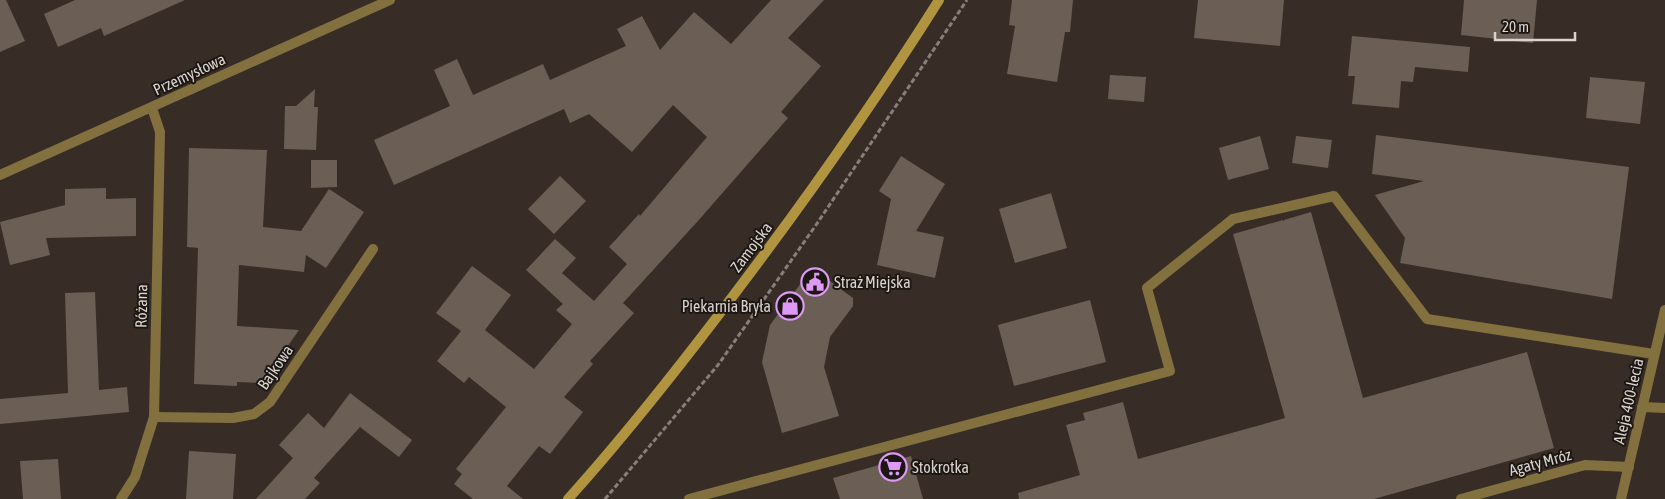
<svg xmlns="http://www.w3.org/2000/svg" width="1665" height="499" font-family="'Asap Condensed',sans-serif">
<style>
.building{fill:#6a5e55}
.lines{fill:none;stroke-linecap:round;stroke-linejoin:round}
.path{stroke:#887f79;stroke-width:3;stroke-dasharray:5 2.5;stroke-linecap:butt}
.lane{stroke:#82713f;stroke-width:10}
.street{stroke:#82713f;stroke-width:10}
.secondary{stroke:#b1943f;stroke-width:10}
.labels{text-anchor:middle;dominant-baseline:central;stroke-width:4;stroke-linejoin:round;paint-order:stroke}
.street-label{font-size:16px;fill:#d9d2cd;stroke:#1c1713}
.poi-label{font-size:16px;fill:#d9d2cd;stroke:#1c1713;text-anchor:start}
</style>
<rect width="100%" height="100%" fill="#382d26"/>
<!-- building -->
<g class="building">
<path d="M0,0H6L25,41L0,52Z"/>
<path d="M75,0H185L104,36L101,28L58,47L44,14Z"/>
<path d="M771,0H824L788,38L821,66L781,112L788,118L697,222L623,303L634,313L590,361L593,364L564,397L583,412L550,454L539,446L507,486L523,499H473L454,484L462,474L456,469L506,407L469,377L464,383L437,361L461,331L436,313L472,266L511,295L485,330L534,369L572,324L556,310L563,304L526,270L555,239L576,258L562,273L594,301L627,264L609,247L639,214L640,216L707,137L673,105L632,152L589,114L570,123L564,109L394,185L374,140L450,106L434,70L457,59L473,95L543,64L550,80L626,46L617,29L642,16L660,50L694,12L731,44Z"/>
<path d="M1012,0H1073L1070,32H1065L1057,82L1007,74L1015,26L1009,25Z"/>
<path d="M1198,0H1284L1280,46L1194,38Z"/>
<path d="M1464,0H1537L1533,43L1461,35Z"/>
<path d="M1352,36L1470,47L1468,72L1415,67L1413,82L1401,81L1399,108L1352,104L1355,76H1348Z"/>
<path d="M1110,75L1146,77L1144,102L1108,99Z"/>
<path d="M1590,77L1645,82L1640,124L1586,118Z"/>
<path d="M315,89L314,107H318L316,150L284,149L285,106H296Z"/>
<path d="M1376,135L1629,167L1612,299L1400,263L1405,238L1375,195L1424,181L1372,174Z"/>
<path d="M1260,136L1269,169L1228,180L1219,148Z"/>
<path d="M1296,136L1332,140L1328,168L1292,163Z"/>
<path d="M189,148L267,150L263,227L301,231L329,189L364,212L326,268L306,255L304,272L239,265L237,326L299,330L262,383L237,382V386L194,384L198,248L187,247Z"/>
<path d="M901,156L945,184L916,231L944,237L935,278L877,265L891,199L879,191Z"/>
<path d="M311,160H337V187L311,188Z"/>
<path d="M560,176L586,201L554,234L528,209Z"/>
<path d="M106,188V199L136,198V236L46,238L50,255L10,265L0,222L65,205V189Z"/>
<path d="M1051,193L1067,248L1015,263L999,209Z"/>
<path d="M1311,212L1363,398L1527,352L1554,448L1374,499H1019L1018,493L1080,475L1066,425L1085,420L1083,413L1123,402L1138,459L1285,418L1233,234L1283,220L1284,222V220Z"/>
<path d="M812,268L853,298V306L830,337L824,367L839,416L782,433L762,362L770,325Z"/>
<path d="M95,292L99,390L127,387L129,412L0,424V399L68,393L65,293Z"/>
<path d="M1090,300L1106,362L1014,386L998,325Z"/>
<path d="M350,393L412,440L399,457L360,427L314,478L320,483L305,499H256L293,458L279,445L308,413L324,428Z"/>
<path d="M189,451L236,454L233,499H186Z"/>
<path d="M911,456L923,499H840L833,478Z"/>
<path d="M58,459L61,499H23L20,461Z"/>
</g>
<g class="lines">
<!-- path -->
<path class="path" d="M605,499L718,365L816,225L967,0"/>
<!-- lane -->
<path class="lane" d="M689,499L1170,371L1147,288L1233,219L1334,196L1427,319L1654,354"/>
<!-- street -->
<g class="street">
<path d="M0,175L390,0"/>
<path d="M1642,407L1665,408"/>
<path d="M154,417L233,418L254,414L270,402L373,249"/>
<path d="M121,499L135,477L154,417L160,132L152,108"/>
<path d="M1461,499L1585,465L1629,467"/>
<path d="M1621,499L1665,310"/>
</g>
<!-- secondary -->
<path class="secondary" d="M568,499C634,426 695,347 754,268C819,181 881,92 939,0"/>
</g>
<!-- icons -->
<defs>
<g id="civic-ring" transform="scale(1.4375)"><circle r="9.5" fill="#1c1713" stroke="#dd99f3" stroke-width="1.5"/><path d="M-.6-6.5H3V-4.5H.6V-3L4-1V1h2V6H-6V1h2V-1L-.6-3ZM-1.2 2.5V6h2.4V2.5Z" fill="#dd99f3"/></g>
<g id="shop-ring" transform="scale(1.4375)"><circle r="9.5" fill="#1c1713" stroke="#dd99f3" stroke-width="1.5"/><path d="M-5-2.5h2.3a2.7 3.5 0 0 1 5.4 0H5L5.5 6h-11ZM-1.5-2.5h3a1.5 2.3 0 0 0-3 0Z" fill="#dd99f3"/></g>
<g id="supermarket-ring" transform="scale(1.4375)"><circle r="9.5" fill="#1c1713" stroke="#dd99f3" stroke-width="1.5"/><path d="M-6-5.5h2.5l.6 2H6L4.5 2H-2.5L-4.4-4H-6ZM-1.5 3.2a1.3 1.3 0 1 0 .1 0ZM3 3.2a1.3 1.3 0 1 0 .1 0Z" fill="#dd99f3"/></g>
</defs>
<g fill-rule="evenodd">
<use href="#civic-ring" x="815" y="282"/>
<use href="#shop-ring" x="790" y="306"/>
<use href="#supermarket-ring" x="893" y="467"/>
</g>
<g class="labels">
<!-- street labels -->
<g class="street-label">
<text transform="translate(189 74) rotate(-25)">Przemysłowa</text>
<text transform="translate(751 247) rotate(-53)">Zamojska</text>
<text transform="translate(141 306) rotate(-89)">Różana</text>
<text transform="translate(275 367) rotate(-56)">Bajkowa</text>
<text transform="translate(1628 401) rotate(-77)">Aleja 400-lecia</text>
<text transform="translate(1540 462) rotate(-15)">Agaty Mróz</text>
</g>
<!-- poi labels -->
<g class="poi-label">
<text x="834" y="282">Straż Miejska</text>
<text x="771" y="306" text-anchor="end">Piekarnia Bryła</text>
<text x="912" y="467">Stokrotka</text>
</g>
</g>
<!-- scale -->
<path d="M1495 32v8h80v-8" fill="none" stroke="#d9d2cd" stroke-width="2.5"/>
<text x="1502" y="32" font-size="15" fill="#d9d2cd" stroke="#1c1713" stroke-width="4" paint-order="stroke">20 m</text>
</svg>
